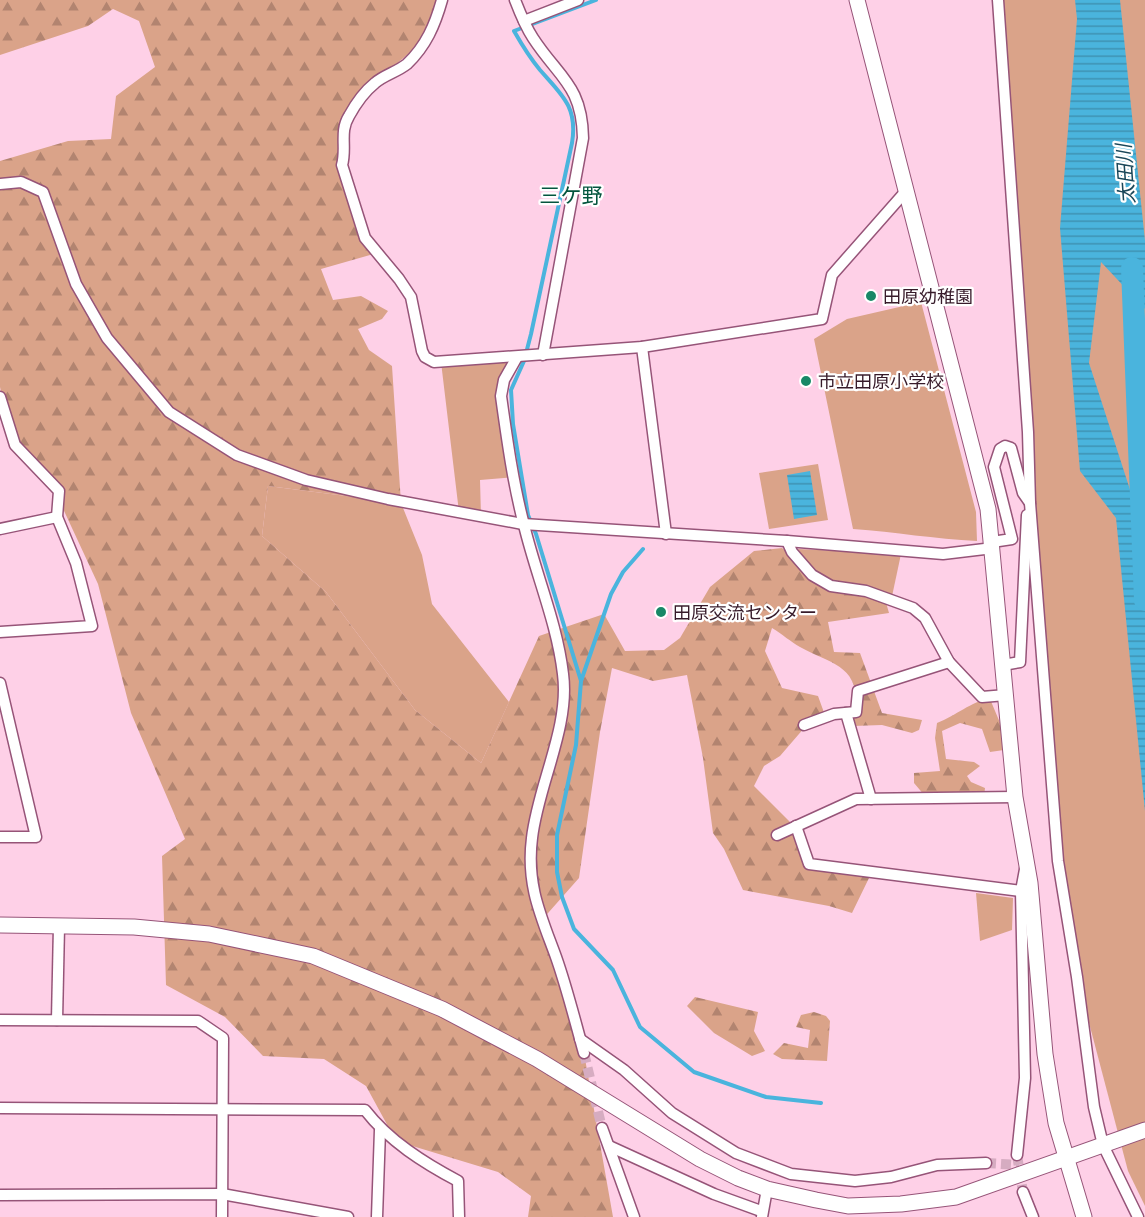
<svg xmlns="http://www.w3.org/2000/svg" width="1145" height="1217" font-family="Merriweather,'Noto Sans JP',serif">
<style>
.grass{fill:#daa389}
.forest{fill:url(#forest-firs)}
.water{fill:url(#water-rules)}
.lines{fill:none;stroke-linecap:round;stroke-linejoin:round}
.stream{stroke:#4ab4dd;stroke-width:4}
.river{stroke:#4ab4dd;stroke-width:22}
.street-tunnel{stroke:#d6acc1;stroke-width:10;stroke-dasharray:10 5;stroke-linecap:butt}
.street-casing{stroke:#965478;stroke-width:13}
.secondary-casing{stroke:#965478;stroke-width:17}
.street{stroke:#fff;stroke-width:10}
.secondary{stroke:#fff;stroke-width:15}
.poi-dot{fill:#188867;stroke:#fff;stroke-width:2}
.labels{text-anchor:middle;dominant-baseline:central;stroke-width:4.5;stroke-linejoin:round;paint-order:stroke}
.poi-label{font-size:18px;fill:#371b2a;stroke:#fff;text-anchor:start}
.water-label{font-size:20px;font-style:italic;fill:#1a4759;stroke:#fff}
.quarter-label{font-size:21px;fill:#04553e;stroke:#fff}
</style>
<defs>
<pattern id="forest-firs" width="22" height="20" patternUnits="userSpaceOnUse" patternTransform="scale(1.5)"><rect width="22" height="20" fill="#daa389"/><path d="M5 1l3.5 6h-7zM16 11l3.5 6h-7z" fill="#b28470"/></pattern>
<pattern id="water-rules" width="6" height="5" patternUnits="userSpaceOnUse" patternTransform="scale(1.5)"><rect width="6" height="5" fill="#4ab4dd"/><path d="M0 2.5h6" fill="none" stroke="#3e92b3"/></pattern>
</defs>
<rect width="100%" height="100%" fill="#fed0e7"/>
<!-- grass -->
<g class="grass">
<path d="M1001,0H1145V1206L1128,1171L1077,977L1051,792Z"/>
<path d="M921,302L976,512L977,541C935,539 895,532 853,529L814,339L847,319Z"/>
<path d="M441,362H514L502,390L515,477L480,480L481,516L459,512Z"/>
<path d="M818,464L828,520L769,529L759,473Z"/>
<path d="M268,486L401,503L422,555L432,604L509,702L481,763L415,710L326,592L262,536Z"/>
<path d="M798,549L901,554L891,601L819,580Z"/>
<path d="M976,893L1013,898L1012,930L980,941Z"/>
</g>
<!-- forest -->
<g class="forest">
<path d="M0,0H442L428,37L354,100L342,166L377,253L321,269L333,300L361,296L388,311L382,319L358,329L369,350L392,366L401,503L268,486L262,536L326,592L415,710L481,763L539,636L604,614L625,651L664,650L680,638L710,587L754,551L782,548L828,585L885,599L889,613L828,622L834,652L860,653L882,713L922,720L919,730L912,733L882,725L853,726L846,713L856,712C860,665 833,665 800,647C791,642 782,634 772,628L765,651L782,688L818,696L826,718L805,727L780,756L764,766L754,786L797,829L809,864L861,871L869,878L852,913L829,906L743,890L724,849L713,833L703,758L687,675L653,681L612,668L600,732L579,878L541,921L584,1053L613,1217H528L531,1196L498,1172L396,1141L366,1086L324,1059L263,1056L225,1017L166,985L162,856L185,839L131,713L98,584L52,485L9,431L0,387V161L68,141L111,139L116,96L155,67L139,21L113,9L88,26L0,55Z"/>
<path d="M990,699L1011,749L990,752L982,729L960,723L942,731L946,759L974,762L980,766L967,776L971,782L985,788L984,797L925,796L914,783V773L940,771L935,738L937,723C956,716 971,701 990,699Z"/>
<path d="M695,997L758,1012L754,1031L765,1051L752,1056L714,1033L687,1006Z"/>
<path d="M814,1012L826,1016L830,1021L827,1061L782,1059L773,1054L784,1043L808,1048L810,1030L796,1027L801,1015Z"/>
</g>
<!-- water -->
<g class="water">
<path d="M1075,0H1120L1145,241V309L1101,262L1089,363L1145,536V811L1116,518L1080,471L1060,228L1077,19Z"/>
<path d="M810,471L817,515L794,519L787,475Z"/>
</g>
<g class="lines">
<!-- stream -->
<g class="stream">
<path d="M643,549L623,572L611,594L581,681L576,745L557,835V872L562,897L574,929L613,970L640,1027L694,1072L766,1097L821,1103"/>
<path d="M581,681L536,534L528,515L513,424L511,390L524,361L531,334L572,143C578,107 562,95 540,70C530,58 522,45 514,31L596,0"/>
</g>
<!-- river -->
<path class="river" d="M1132,268L1145,600"/>
<!-- street-tunnel -->
<g class="street-tunnel">
<path d="M584,1053L602,1128"/>
<path d="M1017,1155L1023,1192"/>
<path d="M986,1163L1019,1165"/>
</g>
<!-- street casing -->
<g class="street-casing">
<g id="street">
<path d="M442,0C435,25 426,46 407,64C397,72 384,75 375,83C365,91 355,105 349,116C339,132 347,148 342,165L365,238L399,279L411,297L422,351L425,357L434,362L642,347L822,319L832,275L906,191"/>
<path d="M515,0C520,13 525,26 533,38C559,78 582,85 583,138L543,355"/>
<path d="M998,0L1028,432L1030,503L1058,861L1077,977L1094,1107L1103,1145L1138,1217"/>
<path d="M524,21L578,0"/>
<path d="M0,184L21,182L43,192L76,284L107,338L169,412L237,455L306,480L388,499L523,524L787,541L943,554L993,548"/>
<path d="M642,347L666,534"/>
<path d="M517,357L504,380L501,396C507,439 513,483 524,525C536,575 557,623 563,674C570,727 538,785 532,838C526,885 541,916 556,957C567,988 575,1021 584,1053"/>
<path d="M0,397L15,445L59,491L57,517L76,563L92,626L0,632"/>
<path d="M0,529L57,517"/>
<path d="M787,541L792,552L812,575L831,586L866,591L913,608L925,618L949,662L982,697L1006,695"/>
<path d="M992,542L1012,539L994,467L1000,449L1005,446L1011,448L1023,493L1030,503"/>
<path d="M1003,665L1020,662L1027,515"/>
<path d="M0,683L36,837H0"/>
<path d="M846,713L871,799"/>
<path d="M804,725L834,714L856,712L858,691L949,662"/>
<path d="M796,826L809,864L1021,891"/>
<path d="M777,835L856,799L1015,797"/>
<path d="M0,1020L198,1021L223,1038L222,1217"/>
<path d="M57,1020L59,926"/>
<path d="M580,1039L624,1070L672,1113L736,1153L791,1174L855,1181L891,1177L937,1165L986,1163"/>
<path d="M0,1108L365,1110C389,1141 424,1163 458,1181L459,1217"/>
<path d="M602,1128L634,1217"/>
<path d="M609,1146L714,1194L761,1211"/>
<path d="M1017,1155L1025,1078L1021,891L1026,864"/>
<path d="M1023,1192L1033,1217"/>
<path d="M0,1195L222,1194L348,1217"/>
<path d="M377,1217L380,1130"/>
<path d="M762,1217L767,1189"/>
</g>
</g>
<!-- secondary casing -->
<g class="secondary-casing">
<g id="secondary">
<path d="M857,0L988,509L1015,797L1030,883L1045,1054L1056,1123L1084,1217"/>
<path d="M0,925L134,927L209,934L313,956L442,1009L537,1059L700,1159L738,1178L767,1189L816,1200L848,1206L901,1204L956,1197L1145,1130"/>
</g>
</g>
<!-- street -->
<use href="#street" class="street"/>
<!-- secondary -->
<use href="#secondary" class="secondary"/>
</g>
<!-- markers -->
<g class="poi-dot">
<circle cx="871" cy="296" r="6"/>
<circle cx="806" cy="381" r="6"/>
<circle cx="661" cy="612" r="6"/>
</g>
<g class="labels">
<!-- poi labels -->
<g class="poi-label">
<text x="883" y="296">田原幼稚園</text>
<text x="818" y="381">市立田原小学校</text>
<text x="673" y="612">田原交流センター</text>
</g>
<!-- water labels -->
<g class="water-label">
<text transform="translate(1125 174) rotate(-94)">太田川</text>
</g>
<!-- quarter labels -->
<g class="quarter-label">
<text x="571" y="195">三ケ野</text>
</g>
</g>
</svg>
